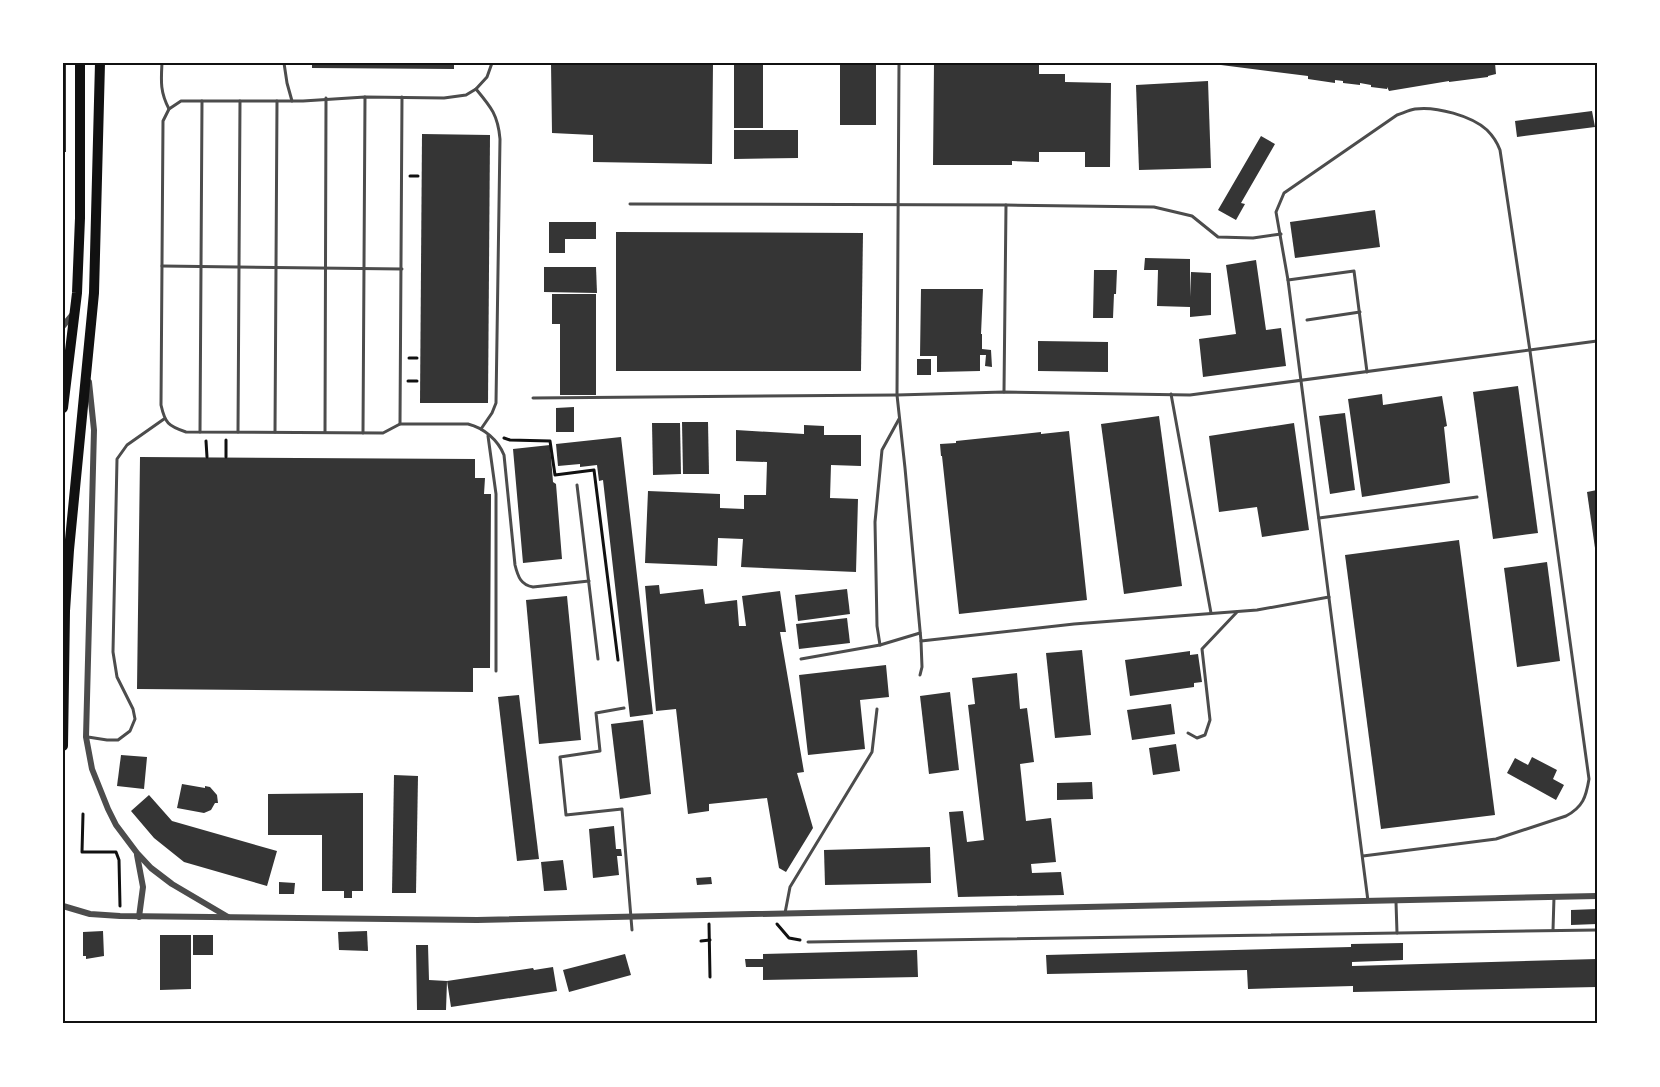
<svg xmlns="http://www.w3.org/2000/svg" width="1660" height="1087" font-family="'Public Sans',sans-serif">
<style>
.building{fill:#353535}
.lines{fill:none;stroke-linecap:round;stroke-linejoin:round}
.path{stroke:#111;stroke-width:3}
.service{stroke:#4c4c4c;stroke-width:3}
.minor{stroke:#4c4c4c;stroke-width:6}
.primary{stroke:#111;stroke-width:10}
.neatline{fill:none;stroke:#111;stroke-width:2}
</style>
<rect width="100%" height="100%" fill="#fff"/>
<!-- building -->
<g class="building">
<rect x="63" y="63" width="3" height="89"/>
<path d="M312,63H454V69L312,68Z"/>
<path d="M551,63H713L712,164L593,162V135L552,133Z"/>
<path d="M734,63L763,64V128H734Z"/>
<rect x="840" y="63" width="36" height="62"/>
<path d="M934,63H1039V74H1065V82L1111,83L1110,167H1085V152H1039V162L1012,161V165H933Z"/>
<path d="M1221,63H1495L1496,74L1488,76V77L1449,82V81L1389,91L1387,87V89L1371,87V85L1360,83V85L1343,83V81L1335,80V83L1308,79V76L1221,65Z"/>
<path d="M1208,81L1211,168L1139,170L1136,85Z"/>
<path d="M1592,111L1595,127L1517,137L1515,121Z"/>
<path d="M734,130H798V158L734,159Z"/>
<path d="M422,134L490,135L488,403H420Z"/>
<path d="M1261,136L1275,144L1241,203L1245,204L1236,220L1218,210Z"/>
<path d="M1375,210L1380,247L1295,258L1290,222Z"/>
<path d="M549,222H596V239H565V253H549Z"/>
<path d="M616,232L863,233L861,371H616Z"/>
<path d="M1145,258L1190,259V297L1191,272L1211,273V315L1190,317V307L1157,306L1158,270H1144Z"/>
<path d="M1256,260L1266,330L1281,328L1286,366L1203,377L1199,339L1236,334L1226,265Z"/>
<path d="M544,267H596L597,293L544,292Z"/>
<path d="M1094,270H1117L1116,294H1114L1113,318H1093Z"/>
<path d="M921,289H983L981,334H982V349L991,350L992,367L985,366L986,355H980V371L937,372V356H920Z"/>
<path d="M552,294H596V395H560V324H552Z"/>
<path d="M1038,341L1108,342V372L1038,371Z"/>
<rect x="917" y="359" width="14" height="16"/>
<path d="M1518,386L1538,533L1493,539L1473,392Z"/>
<path d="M1382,394L1383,405L1442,396L1447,426L1444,427L1450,483L1362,497L1348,399Z"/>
<path d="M574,407V432H556V408Z"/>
<path d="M1345,413L1355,490L1330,494L1319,416Z"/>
<path d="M1159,416L1182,586L1124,594L1101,424Z"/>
<path d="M682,422H708L709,474H683Z"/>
<path d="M652,423H680L681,474L653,475Z"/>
<path d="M1294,423L1309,530L1262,537L1257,507L1219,512L1209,436Z"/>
<path d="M804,425L824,426V435H861V466L831,465L830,498L858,499L856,572L741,567L743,539L718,538L717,566L645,563L648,491L720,494V508L744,509V495H766L767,462L736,461V430L804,434Z"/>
<path d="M1069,431L1087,600L959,614L942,456H941L940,444L956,443V441L1041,432V434Z"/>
<path d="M621,437L653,714L630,717L603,480L599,481L597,465L580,467V464L558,466L556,444Z"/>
<path d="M550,445L553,482L556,484L562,559L523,563L513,449Z"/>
<path d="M140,457L475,459V478H485L484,494H491L490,668H473V692L137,689Z"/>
<path d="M1597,490V555H1596L1587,492Z"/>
<path d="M1459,540L1495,815L1381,829L1345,555Z"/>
<path d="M1547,562L1560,661L1517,667L1504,568Z"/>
<path d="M659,585L660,594L703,589L705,604L737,600L739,626H746L742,596L780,591L786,632H780L804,772L797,773L813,828L786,872L779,868L767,798L709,804V811L688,814L676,709L656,711L645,586Z"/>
<path d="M847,589L850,614L798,621L795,595Z"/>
<path d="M567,596L581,740L539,744L526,600Z"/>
<path d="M847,618L850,643L799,649L796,624Z"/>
<path d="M1082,650L1091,735L1055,738L1046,653Z"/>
<path d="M1190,651V655L1198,654L1202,682L1194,683V687L1130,696L1125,660Z"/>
<path d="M886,665L889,697L860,700L865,749L808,755L799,675Z"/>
<path d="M1017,673L1020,709L1027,708L1034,762L1020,764L1026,821L1051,818L1056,862L1031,864L1032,873L1061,872L1064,895L958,897L949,812L963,811L967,842L984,840L968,705L975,704L972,678Z"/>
<path d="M950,692L959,770L929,774L920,696Z"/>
<path d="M519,695L539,859L517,861L498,697Z"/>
<path d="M1171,704L1175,734L1132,740L1127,710Z"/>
<path d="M643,720L651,794L620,799L611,724Z"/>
<path d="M1176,744L1180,771L1153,775L1149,748Z"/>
<path d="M121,755L147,757L144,789L117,786Z"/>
<path d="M1532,757L1557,770L1553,779L1564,785L1556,800L1507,773L1515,758L1528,765Z"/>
<path d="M394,775L418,776L416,893H392Z"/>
<path d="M1092,782L1093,799L1057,800V783Z"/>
<path d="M182,784L205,788V786L210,787L217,795L218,803H215L211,810L204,813L177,808Z"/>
<path d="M363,793V891H352V898H344V891H322V835H268V794Z"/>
<path d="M149,795L172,821L277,851L267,886L184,862L154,838L131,811Z"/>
<path d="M614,826L616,849H621L622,856H617L619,875L593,878L589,829Z"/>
<path d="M930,847L931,883L825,885L824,850Z"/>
<path d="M563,860L567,890L544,891L541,862Z"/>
<path d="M711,877L712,884L697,885L696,878Z"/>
<path d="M279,882L295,883L294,894H279Z"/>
<path d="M1597,909V924L1571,925V910Z"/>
<path d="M103,931L104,956L86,959V956H83V932Z"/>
<path d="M367,931L368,951L339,950L338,932Z"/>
<path d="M160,935H191V989L160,990Z"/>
<rect x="193" y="935" width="20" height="20"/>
<path d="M1403,943V960L1352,962V966L1597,959V987L1353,992V986L1248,989L1247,970L1047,974L1046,955L1351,947V944Z"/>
<path d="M416,945H428L429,980L447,981L446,1010H417Z"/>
<path d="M917,950L918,977L763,980V967H746L745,959H763V954Z"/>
<path d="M625,954L631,975L569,992L563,970Z"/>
<path d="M553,967L557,991L451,1007L447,981L533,968L534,970Z"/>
</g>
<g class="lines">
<!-- path -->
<g class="path">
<path d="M410,176H418"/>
<path d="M409,358H417"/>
<path d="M408,381H417"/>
<path d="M504,438L510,440L550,441L555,475L594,470L618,660"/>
<path d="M226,440V457"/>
<path d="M206,441L207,457"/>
<path d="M83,814L82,852H116L119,860L120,906"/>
<path d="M709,924L710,977"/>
<path d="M777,924L789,938L800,940"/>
<path d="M701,941L710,940"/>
</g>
<!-- service -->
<g class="service">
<path d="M162,63C161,81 160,92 169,109"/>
<path d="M284,63L287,83L292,101"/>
<path d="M492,63L487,77L476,89L466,95L444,98L365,97L303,101H181L169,109L163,121L161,405C165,423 168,426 186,432L383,433L400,424H468C484,428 498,440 504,455L515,565C518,577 521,585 533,587L589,581"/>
<path d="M899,63L897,395L905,468L921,641L1074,624L1257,610L1329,597"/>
<path d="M476,89C491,107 498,115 500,139L496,403L492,413L481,429"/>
<path d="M630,204L1006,205L1154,207L1192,216L1218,237L1253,238L1281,234"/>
<path d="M162,266L402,269"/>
<path d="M1288,280L1354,271L1367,372"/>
<path d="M1307,320L1360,312"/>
<path d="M1004,392L1006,205"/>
<path d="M1171,394L1211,613"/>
<path d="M533,398L897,395L1004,392L1190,395L1597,341"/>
<path d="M400,424L402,97"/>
<path d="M200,432L202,101"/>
<path d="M238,432L240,101"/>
<path d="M275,432L277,101"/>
<path d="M325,432L326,98"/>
<path d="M363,433L365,97"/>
<path d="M488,436L496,494V671"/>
<path d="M577,485L598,659"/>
<path d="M1319,518L1477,497"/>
<path d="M880,645L877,626L875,522L882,450L899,419"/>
<path d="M801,659L880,645L920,633"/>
<path d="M920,675L922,667L921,641"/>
<path d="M624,708L596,713L600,751L560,757L566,815L622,809L632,930"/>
<path d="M1188,733L1197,738L1205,735L1210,720L1202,649L1237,612"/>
<path d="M88,737L107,740H118L130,731L135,719L133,709L117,677L113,652L117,459L127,445L164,419"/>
<path d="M1363,856L1496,839L1566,816C1583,807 1586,797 1589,779L1530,351L1500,150C1497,142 1493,136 1487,130C1472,116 1436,106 1415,109C1409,110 1403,113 1397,115L1284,193L1276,212L1288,280L1368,901"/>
<path d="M1396,902L1397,933"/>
<path d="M785,913L790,887L872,752L877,709"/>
<path d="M1553,930L1554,897"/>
<path d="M808,942L1597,930"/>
</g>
<!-- minor -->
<g class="minor">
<path d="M63,326L73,314"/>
<path d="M89,382L94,430L86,737L92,769L108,809L116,825L137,853L151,868L172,884L228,917"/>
<path d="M137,855L143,887L139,917"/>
<path d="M63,906L90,914L120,916L477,920L1597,896"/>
</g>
<!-- primary -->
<g class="primary">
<path d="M63,408L77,293L80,218V63"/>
<path d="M63,746L65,611L69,550L94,293L100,63"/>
</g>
</g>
<!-- border -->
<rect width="1660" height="1087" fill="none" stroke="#ffffff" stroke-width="129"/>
<rect x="64" y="64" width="1532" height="958" class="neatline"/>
</svg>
